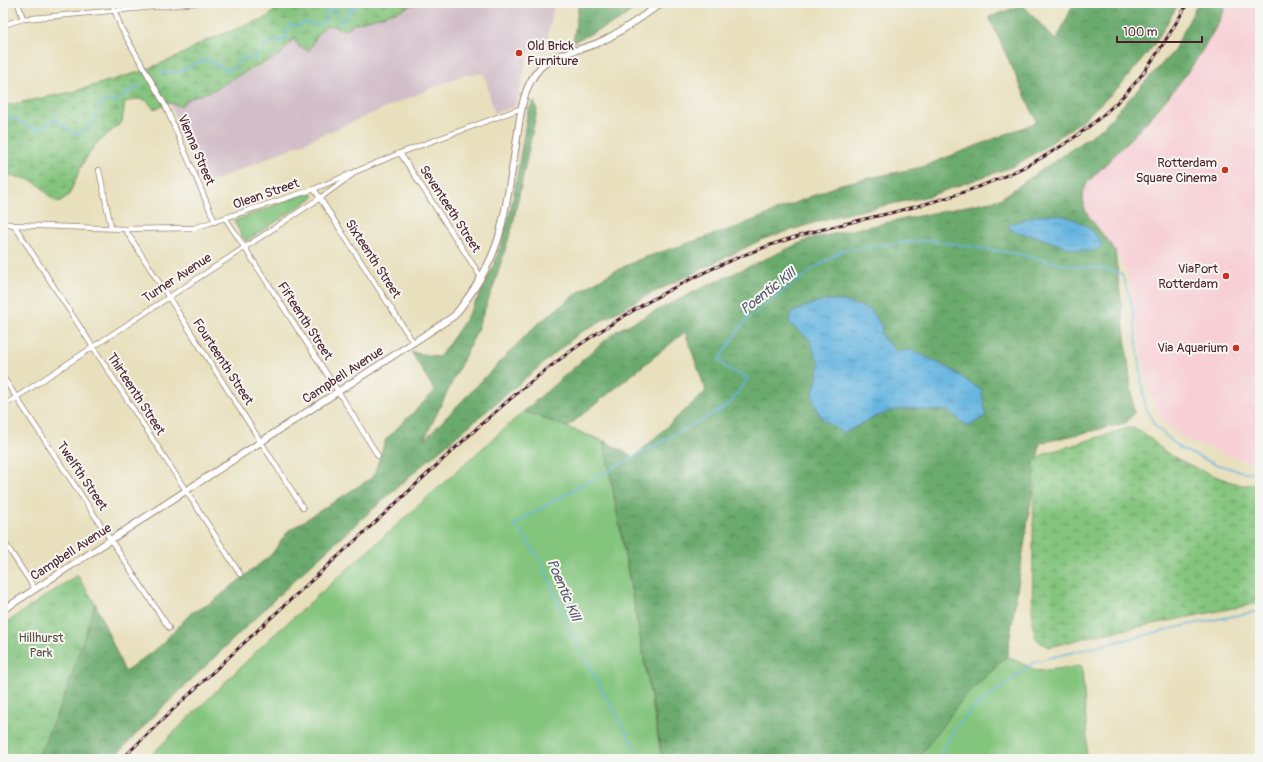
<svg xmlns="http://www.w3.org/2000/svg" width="1263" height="762" font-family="Pangolin,sans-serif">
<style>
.built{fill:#f7cfd5}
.industrial{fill:#d2bdc8}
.grass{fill:#84c57e;stroke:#677254}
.forest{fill:url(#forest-crowns);stroke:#5a644c}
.wetland{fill:url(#wetland-marsh);stroke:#677254}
.park{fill:url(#park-tufts);stroke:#677254}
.water{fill:url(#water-ripples);stroke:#586a86}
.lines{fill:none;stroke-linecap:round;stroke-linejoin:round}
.stream{stroke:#66b5e0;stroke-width:1.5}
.minor-casing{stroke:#998074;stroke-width:6}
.tertiary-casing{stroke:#998074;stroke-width:8}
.minor{stroke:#fff;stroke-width:4.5}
.tertiary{stroke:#fff;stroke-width:6}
.rail-casing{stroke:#4a1f2b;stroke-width:3}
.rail{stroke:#f6f6f2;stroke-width:1.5;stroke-dasharray:4.5;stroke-linecap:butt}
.poi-dot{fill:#c8321e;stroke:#f6f6f2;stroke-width:1.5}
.labels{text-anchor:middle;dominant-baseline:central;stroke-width:4;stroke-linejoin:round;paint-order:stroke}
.poi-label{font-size:13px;fill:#4a1f2b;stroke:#f6f6f2;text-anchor:end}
.street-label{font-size:13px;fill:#4a1f2b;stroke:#f6f6f2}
.park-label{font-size:13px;fill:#5b5144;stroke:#f6f6f2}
.water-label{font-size:14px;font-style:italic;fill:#54546a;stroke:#f6f6f2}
</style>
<defs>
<pattern id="forest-crowns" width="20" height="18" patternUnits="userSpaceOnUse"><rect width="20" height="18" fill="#6baa6d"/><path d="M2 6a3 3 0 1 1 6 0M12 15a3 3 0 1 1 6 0" fill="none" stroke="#5a8a5a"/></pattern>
<pattern id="wetland-marsh" width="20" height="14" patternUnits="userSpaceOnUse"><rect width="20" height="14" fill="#84c57e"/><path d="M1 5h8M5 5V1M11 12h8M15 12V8" fill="none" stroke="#6e9f67"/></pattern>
<pattern id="park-tufts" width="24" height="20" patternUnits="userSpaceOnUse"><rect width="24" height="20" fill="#84c57e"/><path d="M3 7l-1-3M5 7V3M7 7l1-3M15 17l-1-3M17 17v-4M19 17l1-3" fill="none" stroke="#6e9f67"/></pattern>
<pattern id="water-ripples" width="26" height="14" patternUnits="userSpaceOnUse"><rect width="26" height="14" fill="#66b5e0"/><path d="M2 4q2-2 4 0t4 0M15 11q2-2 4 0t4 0" fill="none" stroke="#5693b6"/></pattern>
</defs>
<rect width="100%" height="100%" fill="#f6f6f2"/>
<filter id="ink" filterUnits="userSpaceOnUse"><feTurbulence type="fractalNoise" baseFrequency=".025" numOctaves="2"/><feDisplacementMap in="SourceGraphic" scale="8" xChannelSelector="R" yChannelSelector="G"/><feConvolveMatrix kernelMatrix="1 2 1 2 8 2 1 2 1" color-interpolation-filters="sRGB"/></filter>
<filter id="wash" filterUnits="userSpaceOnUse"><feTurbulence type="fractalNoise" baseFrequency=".012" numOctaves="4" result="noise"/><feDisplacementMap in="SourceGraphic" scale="16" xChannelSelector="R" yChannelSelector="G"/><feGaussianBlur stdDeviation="0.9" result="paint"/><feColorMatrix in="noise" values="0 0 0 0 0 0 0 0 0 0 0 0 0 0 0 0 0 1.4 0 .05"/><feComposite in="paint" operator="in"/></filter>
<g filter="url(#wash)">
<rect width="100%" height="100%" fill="#e8e0bd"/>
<!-- built -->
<path class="built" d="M1227,3H1260V462H1248L1187,440L1164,422L1147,385L1128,276L1115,250L1089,217L1084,207L1083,194L1087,183L1160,109L1193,67L1223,15Z"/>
<!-- industrial -->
<path class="industrial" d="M416,3H554L545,50L528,51L521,88L514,107L494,113L484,73L460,76L204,185L170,103L181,106L189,99L216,89L235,77L263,65L281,54L294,38L315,43L318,34L327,25L345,30L354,24L399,11Z"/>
<!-- grass -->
<g class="grass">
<path d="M308,192L312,193L314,197L246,241L243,238L234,221Z"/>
<path d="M524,411L604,441L662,759H147L266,642Z"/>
<path d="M1007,656L1037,671L1082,666L1087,738L1086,759H917L964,697Z"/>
</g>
<!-- forest -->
<g class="forest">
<path d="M579,3H642L620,20L573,42Z"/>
<path d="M1074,3H1179L1154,45L1121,85L1084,119L1045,147L1014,166L929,196L836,216L763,239L636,301L578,334L420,467L306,569L160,710L112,759H37L67,690L95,603L125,672L160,646L191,613L211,603L272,554L288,531L373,477L386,439L435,391L411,352L439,357C468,320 494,274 506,228C516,190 521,149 528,111L534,101L537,110L512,228L494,285L475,335L424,440L535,326L580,291L611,273L640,259L737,227L841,184L922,167L1037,122L989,17L1023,5L1056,41Z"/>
<path d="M1198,3H1227C1222,17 1215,29 1208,41C1175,97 1132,137 1087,183L1083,194L1084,207L1089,217L1115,250L1134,413L1126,423L1040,443L1007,656L964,697L917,759H664L662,755L604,441L634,457L706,391L685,332L567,427L524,411L616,331L704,287L809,239L1000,199L1102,128L1173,52Z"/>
</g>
<!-- wetland -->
<g class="wetland">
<path d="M283,3H416L399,11L354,24L345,30L327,25L318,34L309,51L299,47L294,38L281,54L274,58L235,77L216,89L189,99L181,106L170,103L154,109L146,100L137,99L125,102L122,122L95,145L82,165L69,195L59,202C49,199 48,193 40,186C30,177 16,177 3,175V106L72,92L139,72L177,57L205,41L267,17Z"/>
<path d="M1128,428C1144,427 1151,441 1163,450C1179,462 1222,480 1242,485C1247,486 1254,483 1260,484V603L1092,636L1050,647L1041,643L1036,638L1032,622L1034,462L1044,454Z"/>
</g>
<!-- park -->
<path class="park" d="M77,575L95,603L67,690L37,759H3V625Z"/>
<!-- water -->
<g class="water">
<path d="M1048,214C1070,215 1091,224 1102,244C1095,262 1052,241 1038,237C1028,234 1018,234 1009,228L1010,224L1034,216Z"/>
<path d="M828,300L844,301L871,310L881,325L882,337L897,352L913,350L952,370L981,390L986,415L968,427L948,410C931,413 922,408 906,409C883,410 864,424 843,433L821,418L812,398L820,365L809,339L789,323L791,313L815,303Z"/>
</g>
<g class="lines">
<!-- stream -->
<g class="stream">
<path d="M161,72H179L195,63L209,60L225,70L233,69L243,57L255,59C268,45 264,40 286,40L285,33L290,25L297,26L305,22L318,26L326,20L327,10L336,9L340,22L346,19L348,10H353L360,3"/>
<path d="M3,115C19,118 24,127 38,130L56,119L60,124L77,134C92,129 95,119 99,105L106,100L116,102L130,91L142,85"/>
<path d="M641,759L575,641L541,561L522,533L514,525L558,498L729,405L748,378L729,370L719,360L745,321L817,266L843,250L929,240L1018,254L1071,266L1107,269L1122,274L1132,305L1145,406L1155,426L1181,449L1215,464L1243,472H1260"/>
<path d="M938,759L951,735L967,714L1036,661L1192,624L1260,611"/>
</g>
</g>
</g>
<g filter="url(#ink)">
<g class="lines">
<!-- minor casing -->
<g class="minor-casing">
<g id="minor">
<path d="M18,3L23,19"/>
<path d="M112,3L121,28L165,105L215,222"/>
<path d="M3,25L23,19L196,3"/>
<path d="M400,153L481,277"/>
<path d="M99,170L111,227"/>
<path d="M314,189L413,342"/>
<path d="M226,219L338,391L378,456"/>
<path d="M3,223L14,225L125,229L194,228L314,189L400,153L522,108"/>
<path d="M14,225L240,574"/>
<path d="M125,229L303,508"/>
<path d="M3,377L169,628"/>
<path d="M3,406L320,198L353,174"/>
<path d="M3,540L35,589"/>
</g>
</g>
<!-- tertiary casing -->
<g class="tertiary-casing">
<path id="tertiary" d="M3,610L454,316C475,290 494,261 501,228C507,203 511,177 515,151C520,123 520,89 540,68C556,52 579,51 598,43C621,33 641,17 662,3"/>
</g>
<!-- minor -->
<use href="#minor" class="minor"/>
<!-- tertiary -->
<use href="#tertiary" class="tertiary"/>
<!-- rail casing -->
<g class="rail-casing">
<path id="rail" d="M122,759C206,676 295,596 382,516C452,452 522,381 602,330C662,291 726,258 795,237C838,224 882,216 925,204C999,184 1074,149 1128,91C1152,65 1170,33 1188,3"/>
</g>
<!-- rail -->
<use href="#rail" class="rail"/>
</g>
</g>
<!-- markers -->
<g class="poi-dot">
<circle cx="519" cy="53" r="4"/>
<circle cx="1225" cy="170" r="4"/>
<circle cx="1226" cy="276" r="4"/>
<circle cx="1236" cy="348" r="4"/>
</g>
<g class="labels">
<!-- poi labels -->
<g class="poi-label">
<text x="527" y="46" text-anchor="start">Old Brick<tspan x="527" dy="15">Furniture</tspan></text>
<text x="1217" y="163">Rotterdam<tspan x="1217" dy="15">Square Cinema</tspan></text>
<text x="1218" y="269">ViaPort<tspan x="1218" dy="15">Rotterdam</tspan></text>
<text x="1228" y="348">Via Aquarium</text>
</g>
<!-- street labels -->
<g class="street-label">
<text transform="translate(196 150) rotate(67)">Vienna Street</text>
<text transform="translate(266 194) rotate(-19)">Olean Street</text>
<text transform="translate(450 209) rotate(57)">Seventeeth Street</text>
<text transform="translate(373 259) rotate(57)">Sixteenth Street</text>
<text transform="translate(177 278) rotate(-33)">Turner Avenue</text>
<text transform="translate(305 321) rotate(57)">Fifteenth Street</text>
<text transform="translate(223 362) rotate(57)">Fourteenth Street</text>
<text transform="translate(343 375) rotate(-33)">Campbell Avenue</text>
<text transform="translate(136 394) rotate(57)">Thirteenth Street</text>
<text transform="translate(82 476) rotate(56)">Twelfth Street</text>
<text transform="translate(71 552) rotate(-33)">Campbell Avenue</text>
</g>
<!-- park labels -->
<g class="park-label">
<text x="41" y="638">Hillhurst<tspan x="41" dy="15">Park</tspan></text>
</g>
<!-- water labels -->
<g class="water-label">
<text transform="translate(768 291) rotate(-38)">Poentic Kill</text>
<text transform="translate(564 590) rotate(67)">Poentic Kill</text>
</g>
</g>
<!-- margin -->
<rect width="1263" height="762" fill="none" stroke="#f6f6f2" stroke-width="16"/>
<!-- scale -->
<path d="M1117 36v6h85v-6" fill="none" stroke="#4a1f2b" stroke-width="2"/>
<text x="1123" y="36" font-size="12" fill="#4a1f2b" stroke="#f6f6f2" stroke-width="3" paint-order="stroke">100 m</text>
</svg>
